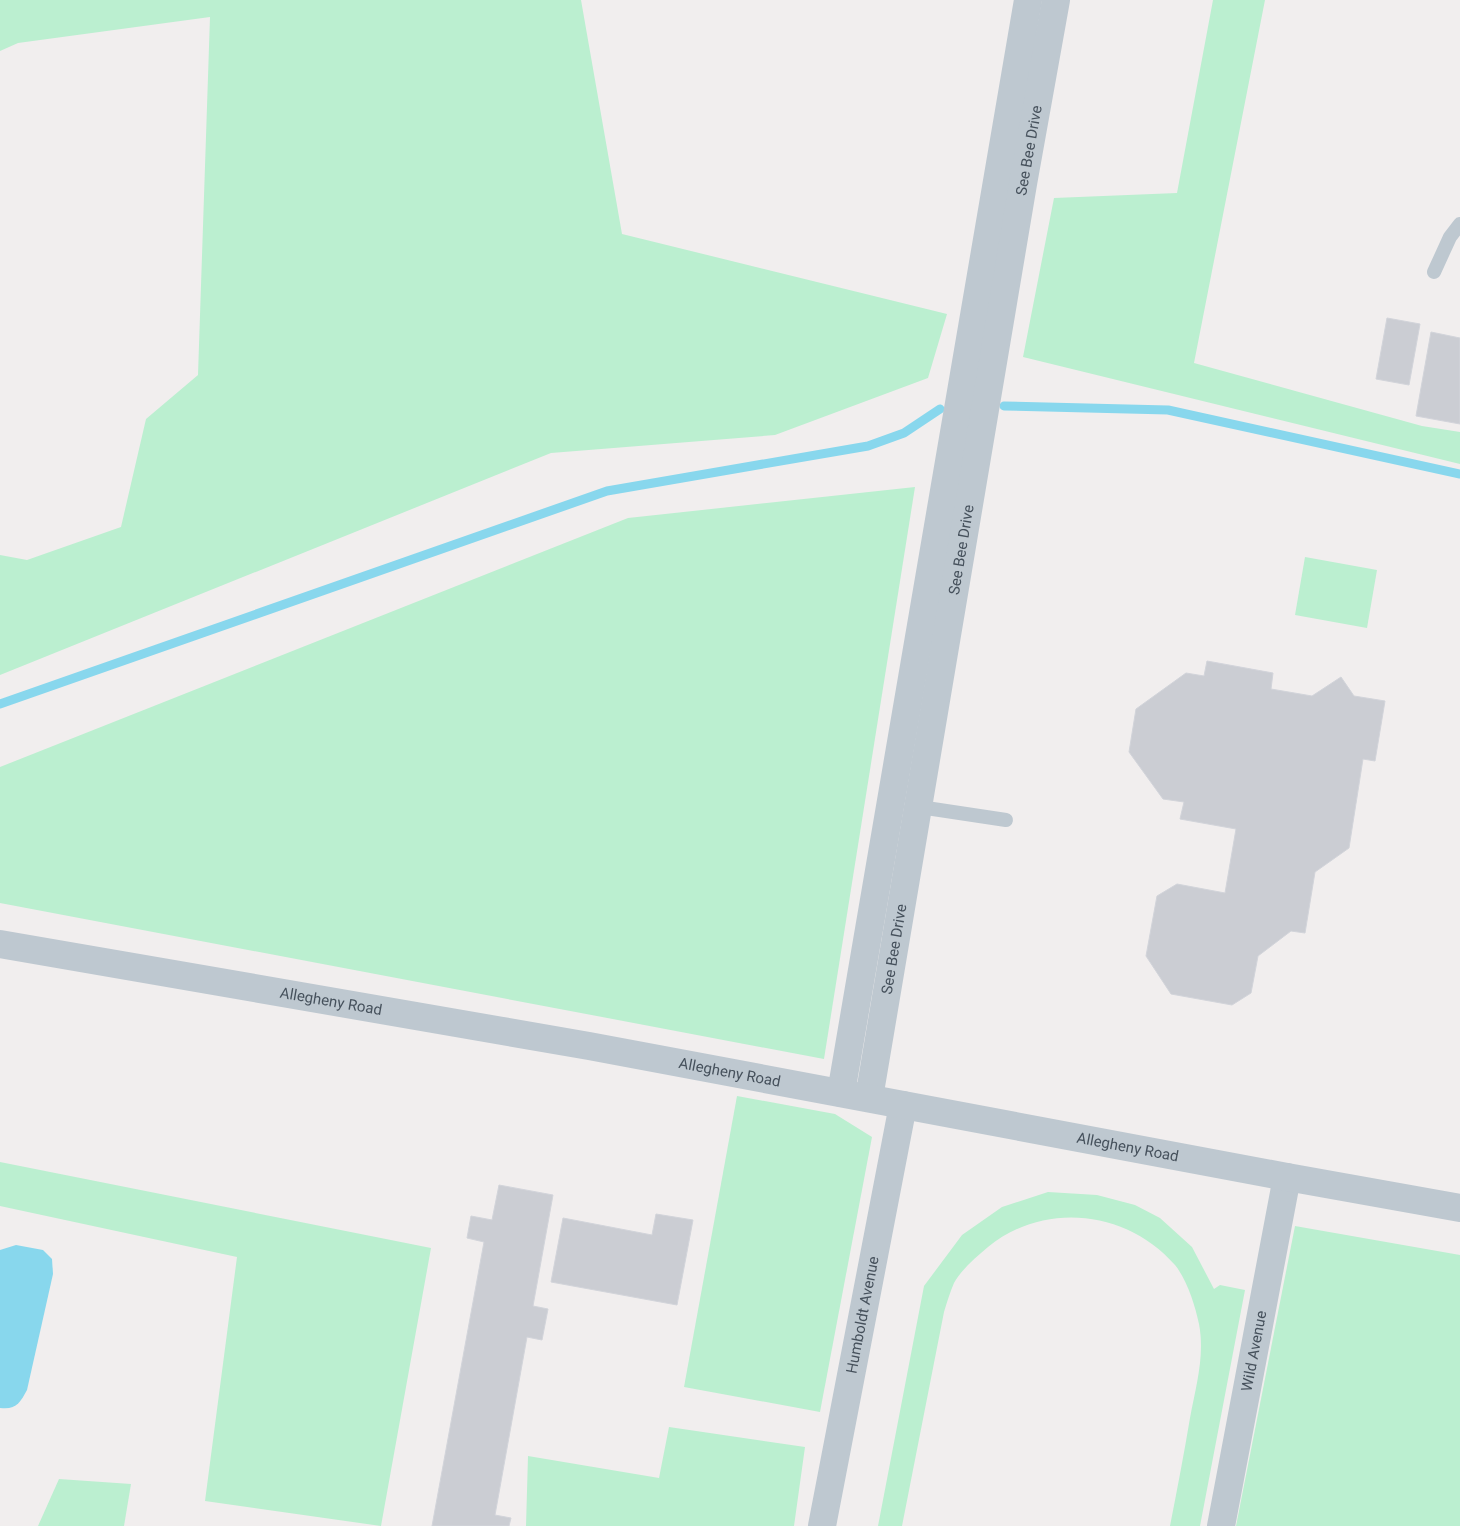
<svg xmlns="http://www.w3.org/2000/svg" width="1460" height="1526" font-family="Roboto,sans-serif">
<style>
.green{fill:#bbefd0}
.water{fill:#88d7ed}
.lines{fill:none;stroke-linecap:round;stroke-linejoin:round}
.stream{stroke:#88d7ed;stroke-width:9}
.building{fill:#cbcdd3;stroke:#d2d4da}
.service{stroke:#bec8d0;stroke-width:14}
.minor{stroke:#bec8d0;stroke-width:28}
.tertiary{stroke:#bec8d0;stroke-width:28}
.labels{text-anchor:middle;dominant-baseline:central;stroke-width:4.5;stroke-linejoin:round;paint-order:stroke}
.street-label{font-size:15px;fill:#46515c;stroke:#fff}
</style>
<rect width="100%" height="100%" fill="#f1eeee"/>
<!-- green -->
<g class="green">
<path d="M0,0H581L622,234L947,314L928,378L775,435L551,453L0,675V555L27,560L121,527L146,419L198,375L210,17L18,43L0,51Z"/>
<path d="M1213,0H1265L1194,363L1422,426L1460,432V464L1023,357L1054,198L1177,193Z"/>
<path d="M915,487L824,1059L0,903V767L628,518Z"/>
<path d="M1305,557L1377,570L1367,628L1295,615Z"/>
<path d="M737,1096L835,1114L872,1137L820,1412L684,1387Z"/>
<path d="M0,1162L431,1248L381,1526L205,1501L237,1257L0,1206Z"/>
<path d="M1048,1192L1097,1195L1135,1205L1160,1218L1192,1247L1214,1289L1220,1285L1245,1290L1200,1526H1170C1177,1490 1184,1454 1190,1418C1196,1386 1205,1356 1199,1324C1195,1305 1187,1280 1175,1265C1127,1210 1044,1201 988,1247C976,1257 961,1270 954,1283C950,1292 947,1302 944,1312L902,1526H878L924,1286L962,1235L1002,1207Z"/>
<path d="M1295,1226L1460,1255V1526H1236Z"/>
<path d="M669,1427L805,1447L794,1526H526L528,1456L659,1478Z"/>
<path d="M59,1479L131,1484L124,1526H38Z"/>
</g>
<!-- water -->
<path class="water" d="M16,1245L43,1250L52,1259L53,1274L27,1390C20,1403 16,1410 0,1408V1250Z"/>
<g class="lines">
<!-- stream -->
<g class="stream">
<path d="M1004,406L1168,410L1460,474"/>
<path d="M0,704L607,491L868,446L904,433L940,409"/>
</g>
</g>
<!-- building -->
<g class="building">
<path d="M1387,318L1420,324L1409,385L1376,379Z"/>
<path d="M1431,332L1460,338V424L1416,416Z"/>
<path d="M1207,661L1273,673L1271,689L1312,696L1341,677L1354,696L1385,701L1375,761L1363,759L1349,848L1315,872L1305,933L1291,931L1258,956L1251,993L1232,1005L1171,994L1146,956L1157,896L1177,884L1225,893L1236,829L1180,819L1184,802L1163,799L1129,752L1136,709L1186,673L1204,676Z"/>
<path d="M499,1185L553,1195L533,1306L548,1309L542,1340L527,1337L495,1515L511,1518L509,1526H432L484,1242L467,1238L471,1216L492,1220Z"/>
<path d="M656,1214L693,1220L677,1305L551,1282L563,1218L652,1235Z"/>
</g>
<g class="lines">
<!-- service -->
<g class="service">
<path d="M1434,272L1450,237L1460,224"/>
<path d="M913,806L1006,820"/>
</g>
<!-- minor -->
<g class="minor">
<path d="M841,1093L1028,0"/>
<path id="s1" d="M869,1098L1023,184L1056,0"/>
<path id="s2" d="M822,1526L903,1105"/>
<path id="s3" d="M1221,1526L1287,1177"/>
</g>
<!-- tertiary -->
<path class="tertiary" id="s4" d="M0,944L589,1046L1287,1177L1460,1208"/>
</g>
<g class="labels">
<!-- street labels -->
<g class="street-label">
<text stroke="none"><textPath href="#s1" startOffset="961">See Bee Drive</textPath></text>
<text stroke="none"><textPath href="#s1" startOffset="556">See Bee Drive</textPath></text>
<text stroke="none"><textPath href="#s1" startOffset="151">See Bee Drive</textPath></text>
<text stroke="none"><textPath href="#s4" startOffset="336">Allegheny Road</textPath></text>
<text stroke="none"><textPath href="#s4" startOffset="741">Allegheny Road</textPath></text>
<text stroke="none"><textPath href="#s4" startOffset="1146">Allegheny Road</textPath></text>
<text stroke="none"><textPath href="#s2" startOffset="215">Humboldt Avenue</textPath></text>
<text stroke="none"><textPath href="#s3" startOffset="178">Wild Avenue</textPath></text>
</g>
</g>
</svg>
